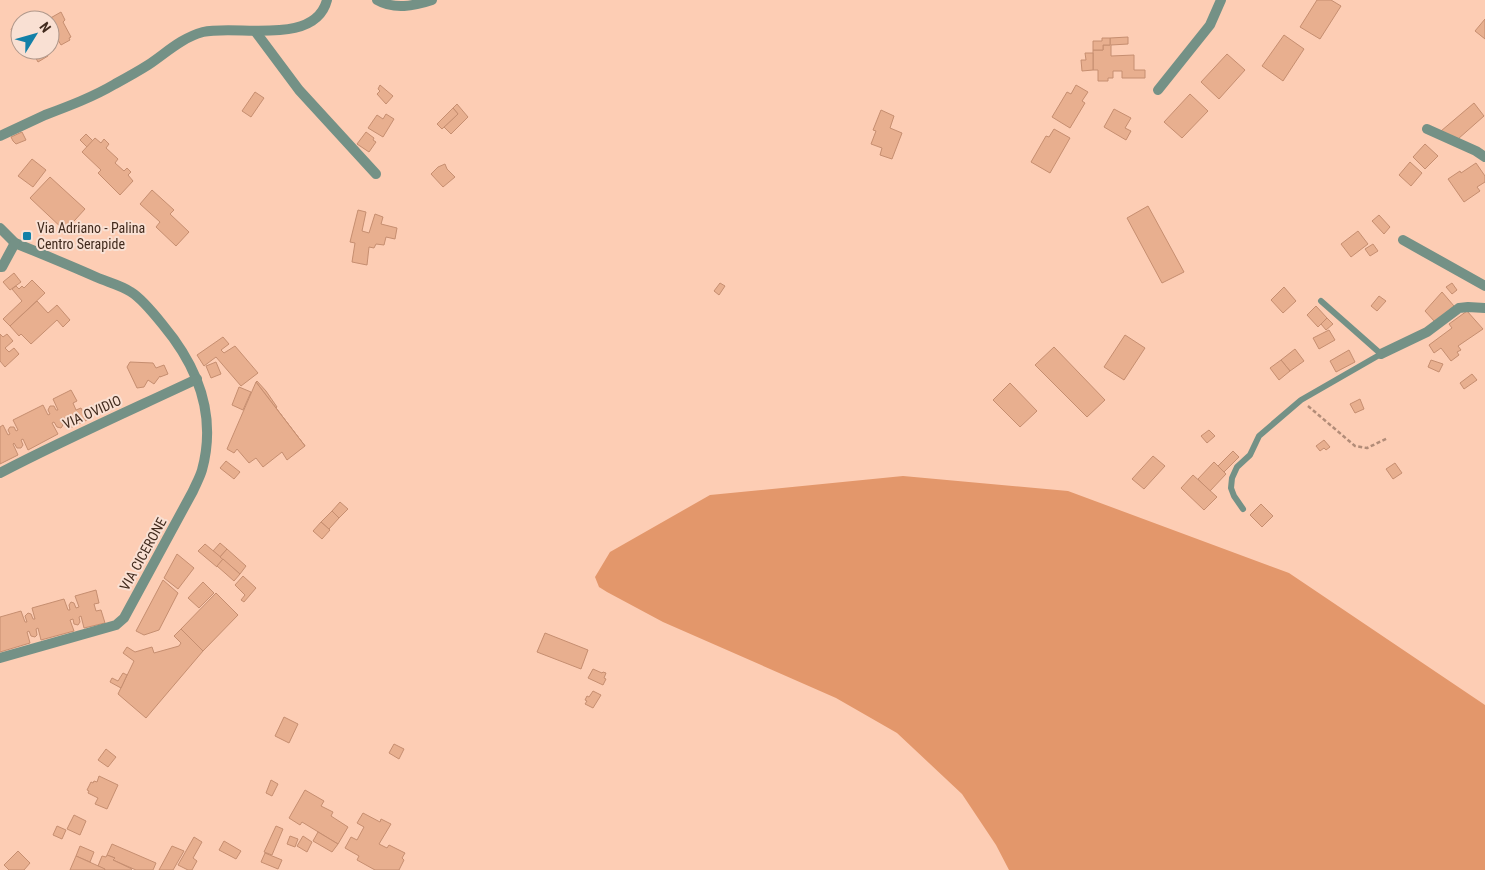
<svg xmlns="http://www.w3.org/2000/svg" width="1485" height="870" font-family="'Roboto Condensed',sans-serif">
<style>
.green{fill:#e3976b}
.building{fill:#e8af8f;stroke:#c68e70}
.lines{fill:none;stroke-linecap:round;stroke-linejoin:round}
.path{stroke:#b28c78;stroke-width:2.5;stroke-dasharray:4 2.5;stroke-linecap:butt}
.lane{stroke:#749186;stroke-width:6}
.street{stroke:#749186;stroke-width:10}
.poi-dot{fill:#1380a8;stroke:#f9e0d3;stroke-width:2}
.labels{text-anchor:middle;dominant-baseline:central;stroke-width:4;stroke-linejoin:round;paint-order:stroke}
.poi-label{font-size:14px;fill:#422b1e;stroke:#f9e0d3;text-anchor:start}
.street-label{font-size:14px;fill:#422b1e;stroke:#f9e0d3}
</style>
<rect width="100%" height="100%" fill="#fdcdb4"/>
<!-- green -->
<path class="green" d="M903,476L1068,491L1289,573L1485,705V870H1009L996,845L962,794L897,733L836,698L663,622L607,592L599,587L595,577L610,552L710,495Z"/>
<!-- building -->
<g class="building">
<path d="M1317,0H1331L1341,6L1320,39L1300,27Z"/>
<path d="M61,12L65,20L63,22L71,37L69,38L70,40L61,45L58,40L50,45V20H47Z"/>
<path d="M1485,19V39L1475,31Z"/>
<path d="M18,26L20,29V44L18,45L11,29Z"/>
<path d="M1284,35L1304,49L1283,81L1262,66Z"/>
<path d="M1128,37V44L1111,45V56L1134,55V70H1145V78H1122V71H1113V78H1108V81H1098V70H1093V50H1103V45H1110V38Z"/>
<path d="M1102,38H1110V45H1103V50H1093V41H1102Z"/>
<path d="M50,46L52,50L47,54L48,56L38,62L32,51L31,52L30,50H50Z"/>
<path d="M1085,53H1093V70L1082,71L1081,60H1086Z"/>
<path d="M1227,54L1245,70L1219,99L1201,82Z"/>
<path d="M380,85L393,96L386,104L377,94L380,91L378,89Z"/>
<path d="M1076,85L1088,92L1082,101L1085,103L1070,128L1052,117L1067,92L1071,94Z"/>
<path d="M255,92L264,98L251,117L242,111Z"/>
<path d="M1190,94L1208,111L1182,138L1164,122Z"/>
<path d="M1474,103L1484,116L1458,139L1441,131Z"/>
<path d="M457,104L468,117L451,134L444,127L458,114L453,108Z"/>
<path d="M453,108L458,114L442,129L437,124Z"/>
<path d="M1114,109L1131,118L1125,128L1131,131L1126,140L1104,127Z"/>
<path d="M881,110L894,116L890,128L902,133L892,159L880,155L882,148L871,144L876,131L873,130Z"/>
<path d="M386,114L394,119L383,137L368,128L377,115L383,119Z"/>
<path d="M1054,129L1070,138L1050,173L1031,162L1046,136L1049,137Z"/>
<path d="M22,132L26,140L16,144L13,141L11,137Z"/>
<path d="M366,132L374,138L373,140L376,142L369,152L357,144Z"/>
<path d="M86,134L93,141L87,147L80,140Z"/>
<path d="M95,138L101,143L104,139L109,144L106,148L118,159L115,163L124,171L127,168L131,172L128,175L133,181L120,195L98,173L101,170L82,152Z"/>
<path d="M1425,144L1438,156L1425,169L1413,157Z"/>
<path d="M32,159L46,170L33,187L18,176Z"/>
<path d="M1410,162L1422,173L1411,186L1399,175Z"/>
<path d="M1476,163L1485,176V182L1477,187L1480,191L1464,202L1448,179L1460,171L1461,173Z"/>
<path d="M445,164L447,169L455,177L443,187L431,174L438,167Z"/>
<path d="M50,177L85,209L65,231L30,198Z"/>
<path d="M152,190L174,210L170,214L189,232L176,246L156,227L160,222L140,204Z"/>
<path d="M1148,206L1184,272L1162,283L1127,218Z"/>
<path d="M358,210L366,212L362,231L369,233L375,214L383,217L381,224L397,228L395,239L386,237L384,245L376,244L374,248L369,247L367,265L352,262L355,243L350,242Z"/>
<path d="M1379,215L1390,227L1384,234L1372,221Z"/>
<path d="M1358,231L1368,244L1351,257L1341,244Z"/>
<path d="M1373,244L1378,251L1370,256L1365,249Z"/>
<path d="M14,273L21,282L10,290L3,282Z"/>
<path d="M32,280L45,293L10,326L3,319L22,301L12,289L16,286L19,289L22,286L24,288Z"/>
<path d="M720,283L725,286L719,295L714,291Z"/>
<path d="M1452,283L1457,290L1452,294L1446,287Z"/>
<path d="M1284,287L1296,301L1283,313L1271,300Z"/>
<path d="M1442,292L1454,306L1435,322L1425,311Z"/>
<path d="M1379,296L1386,301L1377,311L1371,306Z"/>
<path d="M37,301L48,313L57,305L70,320L63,327L57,320L31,344L21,334L19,336L10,326Z"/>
<path d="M1316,306L1327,318L1318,327L1307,315Z"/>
<path d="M1467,311L1483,329L1458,346L1461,350L1457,352L1459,355L1451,361L1441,348L1434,353L1429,345L1452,328L1449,324Z"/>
<path d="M1327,318L1333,324L1326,330L1321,324Z"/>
<path d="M1329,330L1335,340L1319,349L1313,338Z"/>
<path d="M0,334L3,337L7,334L13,341L5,348L9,352L14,348L19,354L5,367L0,361Z"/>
<path d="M1125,335L1145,348L1124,380L1104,367Z"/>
<path d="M223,337L229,344L221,350L224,353L235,346L258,373L241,386L216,357L204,366L197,355Z"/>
<path d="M1054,347L1105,400L1087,417L1035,365Z"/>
<path d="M1295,349L1304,361L1290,371L1281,360Z"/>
<path d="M1349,350L1355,362L1336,372L1330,361Z"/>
<path d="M1281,360L1290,371L1279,380L1270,368Z"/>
<path d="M1431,360L1443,364L1439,372L1428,367Z"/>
<path d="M130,362L153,363L156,368L164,365L168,374L160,377V376L154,384L148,380L144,387L137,388L127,367Z"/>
<path d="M216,362L221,374L211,378L206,366Z"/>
<path d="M1472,374L1477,380L1464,389L1460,383Z"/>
<path d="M257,381L266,391L277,407L276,408L305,446L256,382Z"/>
<path d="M256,382L305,446L287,460L282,452L263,467L256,458L249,463L237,449L234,453L227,449Z"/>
<path d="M1010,383L1037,411L1020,427L993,400Z"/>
<path d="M239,387L251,392L243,410L232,405Z"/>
<path d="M71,390L77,401L73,403L76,410L81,408L87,420L68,429L62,418L60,419L63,425L61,428L57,427L54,422L52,423L58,434L28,450L23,439L21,440L23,445L21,448H17L14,443L13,444L18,455L0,464V427L3,425L8,435L10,434L8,430L10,427H14L16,431L18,430L13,420L43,405L48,415L50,414L48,410L50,406H54L56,410H58L53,399Z"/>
<path d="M1360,399L1364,409L1355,413L1350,404Z"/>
<path d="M1209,430L1215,436L1207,443L1201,436Z"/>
<path d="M1324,440L1330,447L1326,450L1324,448L1320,451L1316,446Z"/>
<path d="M1233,451L1239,457L1224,472L1218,466Z"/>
<path d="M1153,456L1165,466L1144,489L1132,479Z"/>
<path d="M226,461L240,472L234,479L220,468Z"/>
<path d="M1214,462L1226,474L1210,491L1198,479Z"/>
<path d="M1395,463L1402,473L1393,479L1386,469Z"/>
<path d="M1193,475L1217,497L1204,510L1181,488Z"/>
<path d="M340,502L348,509L339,518L332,511Z"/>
<path d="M1261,504L1273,516L1262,527L1250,515Z"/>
<path d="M332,511L339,518L329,529L321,522Z"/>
<path d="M321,522L330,530L322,539L313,531Z"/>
<path d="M220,543L227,549L220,557L213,551Z"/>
<path d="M205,544L223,559L217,567L198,551Z"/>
<path d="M227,549L246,566L240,574L220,557Z"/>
<path d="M177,554L194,568L178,589L164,578Z"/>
<path d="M223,559L240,574L234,581L217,566Z"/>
<path d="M243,576L256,588L244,602L241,600L245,595L235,585Z"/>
<path d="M163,580L178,593L159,630L144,635L136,631Z"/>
<path d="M203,582L214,593L199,608L188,598Z"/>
<path d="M96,590L99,603L94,604L96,611L101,610L105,623L84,628L81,616L79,617L80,622L78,625L74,624L73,619L70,620L74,631L41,640L38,628L36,629L37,635L35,637L31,636L29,631L27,632L30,643L0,652V617L21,611L25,622H27L25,616L28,613L31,614L33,619H35L32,608L64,599L68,610H70L69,605L71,602L74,603L76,608L79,607L75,596Z"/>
<path d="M216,593L238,615L203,651L181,629Z"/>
<path d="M181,629L203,651L146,718L118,694L134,661L123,653L127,647L135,652L152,647L154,653L179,646L181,643L174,636Z"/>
<path d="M545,633L588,650L581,669L537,652Z"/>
<path d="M593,669L602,673L603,672L606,673L604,678L606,679L603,685L588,678Z"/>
<path d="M123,673L127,675L121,688L110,682L112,678L118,681Z"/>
<path d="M593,691L601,695L593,708L585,704L587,701L585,700L587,696L589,697Z"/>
<path d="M284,717L298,724L289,743L275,736Z"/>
<path d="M394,744L404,749L399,759L389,753Z"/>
<path d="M106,749L116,757L108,767L98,760Z"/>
<path d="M99,776L118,785L107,809L95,804L98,798L88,793L89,791L87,790L91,782L93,783L94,781L97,782Z"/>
<path d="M271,780L278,784L272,796L266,793Z"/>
<path d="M305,790L324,801L321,806L333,812L331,816L348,827L338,844L302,822L300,825L289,818Z"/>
<path d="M363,813L380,822L381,819L391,824L379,844L387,848L389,845L405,853L402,858L404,860L399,870H375L357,860L359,856L345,848L351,837L357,840L364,827L357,823Z"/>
<path d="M74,815L86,821L80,835L67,829Z"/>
<path d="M57,826L66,830L62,839L53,835Z"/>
<path d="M276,826L283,829L272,855L264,852Z"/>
<path d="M318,832L338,844L332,852L313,841Z"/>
<path d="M290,836L298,839L295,847L287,844Z"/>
<path d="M303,836L312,842L307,852L297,846Z"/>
<path d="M194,837L202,842L193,858L197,861L192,870H188L178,865Z"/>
<path d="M224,841L241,851L236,859L219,850Z"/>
<path d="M112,844L156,863L153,870H136L113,860L115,858L107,855Z"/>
<path d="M80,846L94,852L90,862L76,856Z"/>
<path d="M172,846L184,851L173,870H159Z"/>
<path d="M18,851L30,863L24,870H9L4,865Z"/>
<path d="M265,853L282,860L278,869L261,862Z"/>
<path d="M107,855L115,858L113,860L132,869L131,870H106L98,866L102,856L106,857Z"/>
<path d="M76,856L105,869L104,870H70Z"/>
</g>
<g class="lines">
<!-- path -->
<path class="path" d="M1308,406L1355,446L1367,448L1388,438"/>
<!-- lane -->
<path class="lane" d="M1243,509L1234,496L1231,488L1232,478L1237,467L1250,455L1259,436L1301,400L1381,354L1321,301"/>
<!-- street -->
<g class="street">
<path d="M377,0C394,10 414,6 432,0"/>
<path d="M255,31L299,90L376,174"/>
<path d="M1158,90L1210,25L1221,0"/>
<path d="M1427,129L1476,151L1485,157"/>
<path d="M0,136C15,129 30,122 45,115C69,106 93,97 115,84C126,78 137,72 148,65C166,53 181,38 203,32C236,24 315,47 327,0"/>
<path d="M0,228L15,243C42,254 69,265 96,277C107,282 121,285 131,292C141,298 155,315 163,325C198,367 217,415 202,470C200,477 196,484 193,491L124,618L116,625L0,658"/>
<path d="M1403,240L1485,286"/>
<path d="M0,267H2L15,243"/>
<path d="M1381,354L1427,332L1459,308L1468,307L1485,308"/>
<path d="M0,473C65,439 131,410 197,379"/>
</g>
</g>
<!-- markers -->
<rect class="poi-dot" x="22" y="231" width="10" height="10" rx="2.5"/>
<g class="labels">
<!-- poi labels -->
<g class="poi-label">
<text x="37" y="228">Via Adriano - Palina<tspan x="37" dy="16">Centro Serapide</tspan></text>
</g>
<!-- street labels -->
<g class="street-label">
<text transform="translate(92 412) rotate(-24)">VIA OVIDIO</text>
<text transform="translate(143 554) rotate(-61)">VIA CICERONE</text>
</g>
</g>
<!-- north arrow -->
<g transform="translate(35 35) rotate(53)"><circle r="24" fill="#f9e0d3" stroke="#b0988b"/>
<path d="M0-4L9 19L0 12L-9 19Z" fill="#1380a8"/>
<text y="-8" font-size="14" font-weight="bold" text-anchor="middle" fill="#422b1e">N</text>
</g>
</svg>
